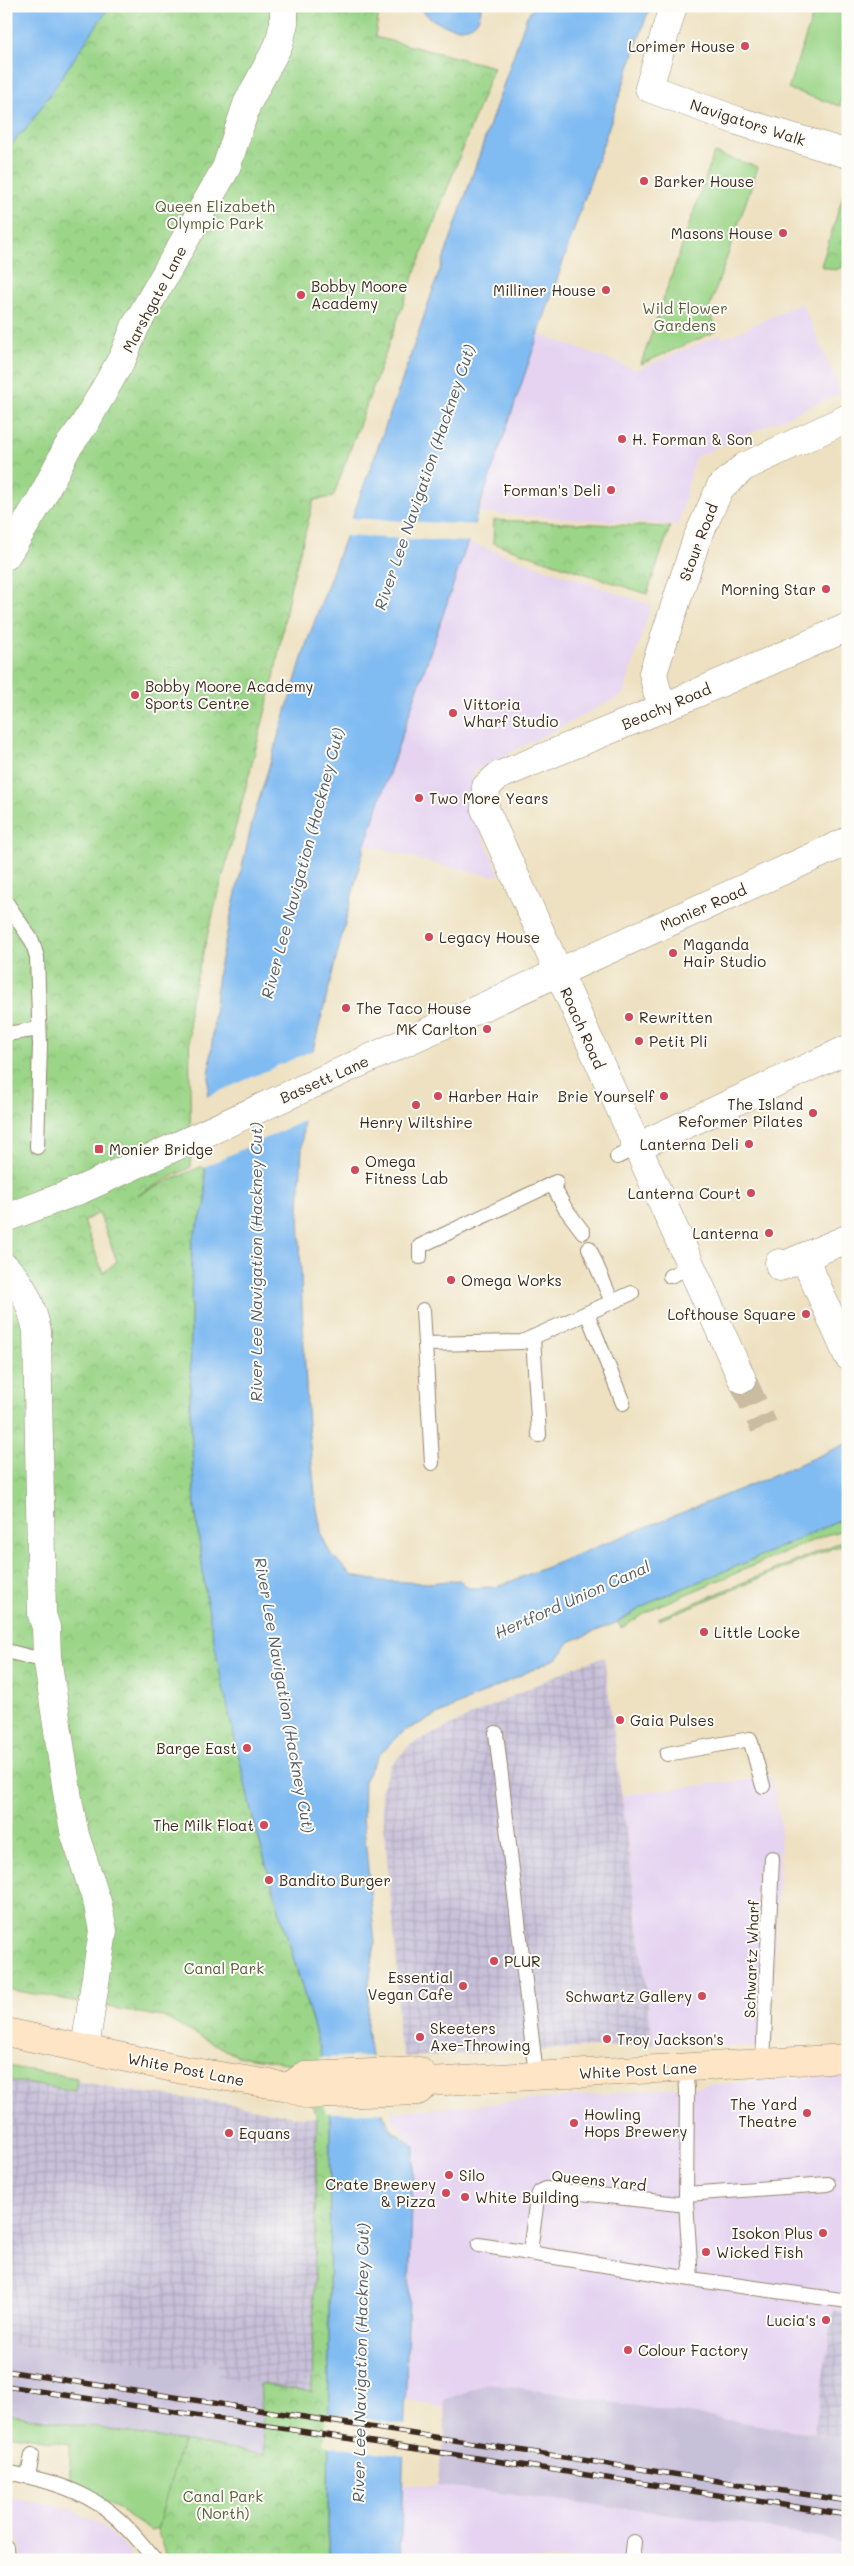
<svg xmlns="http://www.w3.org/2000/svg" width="854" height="2566" font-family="Mali,sans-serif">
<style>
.built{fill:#e5d3f1}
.industrial{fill:url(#industrial-grid)}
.railway{fill:#c7c0d9}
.green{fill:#9bd588;stroke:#6b8053}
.park{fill:url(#park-crowns);stroke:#6b8053;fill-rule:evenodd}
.water{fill:#80bbf2;stroke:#5e7288}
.pier{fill:#eee1c1}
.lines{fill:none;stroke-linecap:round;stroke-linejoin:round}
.street-tunnel{stroke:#cabca0;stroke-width:28;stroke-dasharray:28 14;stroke-linecap:butt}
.lane-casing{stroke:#948670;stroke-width:16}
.street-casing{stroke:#948670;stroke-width:29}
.secondary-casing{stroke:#948670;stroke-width:29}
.lane{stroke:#fff;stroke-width:14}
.street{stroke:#fff;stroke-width:28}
.secondary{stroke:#fde5c5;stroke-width:28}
.rail-casing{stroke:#3b2a1e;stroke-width:5.5}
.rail{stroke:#fdfcf7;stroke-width:4;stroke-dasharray:11;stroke-linecap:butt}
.poi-dot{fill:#d1495b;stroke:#fdfcf7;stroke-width:2}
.labels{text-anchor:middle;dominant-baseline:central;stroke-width:4;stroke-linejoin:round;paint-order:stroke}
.poi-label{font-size:15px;fill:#3b2a1e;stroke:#fdfcf7;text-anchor:start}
.street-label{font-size:15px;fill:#3b2a1e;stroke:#fdfcf7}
.park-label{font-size:15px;fill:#585d3e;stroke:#fdfcf7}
.water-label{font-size:16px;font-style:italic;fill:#535d68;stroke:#fdfcf7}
</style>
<defs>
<pattern id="industrial-grid" width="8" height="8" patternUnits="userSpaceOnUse" patternTransform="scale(1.25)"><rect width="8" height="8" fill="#c7c0d9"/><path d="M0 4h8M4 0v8" fill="none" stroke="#aca5ba"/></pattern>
<pattern id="park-crowns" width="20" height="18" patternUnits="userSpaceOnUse" patternTransform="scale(1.25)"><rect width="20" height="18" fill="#9bd588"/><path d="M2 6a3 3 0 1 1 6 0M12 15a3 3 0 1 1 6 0" fill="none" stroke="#86b775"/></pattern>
</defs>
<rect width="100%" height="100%" fill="#fdfcf7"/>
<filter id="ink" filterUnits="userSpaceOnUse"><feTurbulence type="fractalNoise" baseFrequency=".02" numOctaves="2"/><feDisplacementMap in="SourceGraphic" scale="10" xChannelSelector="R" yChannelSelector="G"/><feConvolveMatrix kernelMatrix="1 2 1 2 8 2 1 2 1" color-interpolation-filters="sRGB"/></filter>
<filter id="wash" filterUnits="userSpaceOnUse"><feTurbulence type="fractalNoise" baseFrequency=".0096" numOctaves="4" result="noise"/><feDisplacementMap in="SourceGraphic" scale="20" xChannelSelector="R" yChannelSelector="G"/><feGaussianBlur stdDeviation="1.12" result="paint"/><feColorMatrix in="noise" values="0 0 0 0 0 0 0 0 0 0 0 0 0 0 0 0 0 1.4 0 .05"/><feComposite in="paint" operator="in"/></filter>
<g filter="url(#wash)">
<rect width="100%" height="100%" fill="#eee1c1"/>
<!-- built -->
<g class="built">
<path d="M802,303L841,393L695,457L678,525L480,513L489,480L539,334L637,370L721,334L723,339Z"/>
<path d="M468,542L651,605L623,695L472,772L470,809L500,874L492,876L439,865L365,844Z"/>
<path d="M771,1777L781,1826L770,2047L653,2044L622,1795Z"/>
<path d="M848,2073V2313L834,2310L814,2433L727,2421L444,2400L443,2409L404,2398L414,2146L392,2120L391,2112Z"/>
<path d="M401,2485H437L740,2523L848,2544V2560H400Z"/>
<path d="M6,2496L71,2509L97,2522L121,2543L133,2560H21V2546L6,2517Z"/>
</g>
<!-- industrial -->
<g class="industrial">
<path d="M604,1657L653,2044L405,2057L398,2036L397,1964L382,1805L381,1790L391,1765L410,1745L574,1667Z"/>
<path d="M6,2080L75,2091L77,2081L136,2092L224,2103L299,2117H317L312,2393L217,2377V2363L206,2362L188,2370L6,2344Z"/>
<path d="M834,2310L848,2313V2439L814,2433Z"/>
</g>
<!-- railway -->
<g class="railway">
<path d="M6,2344L188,2370L206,2362L217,2363V2377L260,2384L265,2455L6,2414Z"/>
<path d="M489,2383L848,2439V2544L740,2523L437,2485L445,2431L444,2400Z"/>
</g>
<!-- green -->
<g class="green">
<path d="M816,6H848V70L840,106L788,89Z"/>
<path d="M714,153L758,167L709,309L717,331L641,364Z"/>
<path d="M848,1517V1529L826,1535L656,1607L621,1628L618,1622L654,1600L744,1563Z"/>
<path d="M848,1539V1544L833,1548L659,1620L658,1618Z"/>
<path d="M6,2066L77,2078L75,2091L6,2080Z"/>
<path d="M6,2414L182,2441L211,2446L163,2508L157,2529L151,2531L70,2478V2444L6,2434Z"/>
</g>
<!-- park -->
<g class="park">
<path d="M6,6H380L375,37L494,67L412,280L333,497L314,500L290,589L274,678L189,1007L191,1167L137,1195L205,1165L206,1203L192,1241L190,1407L195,1507L206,1597L253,1819L320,2049L330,2118L328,2560H167L157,2529L182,2441L265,2455L260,2384L312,2392L317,2117L293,2064L237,2056L163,2017L6,1989ZM99,1213L117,1261L103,1273L84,1221Z"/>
<path d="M847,183L848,265L835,270L821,266Z"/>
<path d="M494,520L670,527L647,594L493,543Z"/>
</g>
<!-- water -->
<g class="water">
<path d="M6,6H110L25,131L19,134L6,154Z"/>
<path d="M419,6H481V8C479,42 431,27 419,6Z"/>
<path d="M535,6H650L365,844L305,1082L299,1209L302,1307L308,1426L316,1503L322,1536L330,1553L352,1576L379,1581L428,1583L459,1580L469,1588L497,1587L770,1477L848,1443V1517L744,1563L654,1600L618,1622L569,1642L559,1657L404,1731L378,1756L364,1781L363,1817L375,1943L369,1983L367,2029L370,2050L382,2113L393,2131L414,2146L400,2560H328L330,2118L320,2049L253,1819L220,1674L206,1597L195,1507L190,1407L192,1241L206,1203L204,1136L218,972L253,819L307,642L399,389L527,16Z"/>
</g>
<!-- pier -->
<g class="pier">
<path d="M349,518L477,525L471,542L343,536Z"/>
<path d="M316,1049L308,1082L305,1120L202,1168L201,1136L204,1098Z"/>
<path d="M373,2056L384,2112L326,2113L319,2058Z"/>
<path d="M325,2412L406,2425L405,2456L325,2445Z"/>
</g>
</g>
<g filter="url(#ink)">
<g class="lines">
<!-- street-tunnel -->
<path class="street-tunnel" d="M742,1379L764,1427"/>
<!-- lane casing -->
<g class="lane-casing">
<g id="lane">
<path d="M6,902L32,941L37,957L40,1045L37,1147"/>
<path d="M6,1034L39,1029"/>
<path d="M617,1157L637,1147"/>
<path d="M552,1184L565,1208L583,1232"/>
<path d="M589,1248L612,1302"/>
<path d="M420,1257V1246L556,1182"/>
<path d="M670,1276L693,1266"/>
<path d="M423,1310L425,1344L522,1342L632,1293"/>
<path d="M587,1313L623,1403"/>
<path d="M533,1337L539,1435"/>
<path d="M425,1344L432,1463"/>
<path d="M6,1651L34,1658L47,1657"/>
<path d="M496,1733L536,2075"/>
<path d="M667,1754L750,1739L763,1786"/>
<path d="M763,2063L772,1858"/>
<path d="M685,2067L687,2089L686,2202L691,2279"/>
<path d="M686,2194L828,2184"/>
<path d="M479,2245L691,2279L848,2301"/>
<path d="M530,2252L537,2198L540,2192L546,2189L678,2204L686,2202"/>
<path d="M6,2472C37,2478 70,2486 97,2503C119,2516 139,2540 155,2560"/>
<path d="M28,2476L32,2455"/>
<path d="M6,2547L7,2560"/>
<path d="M632,2560L634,2542"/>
</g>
</g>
<!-- street casing -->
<g class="street-casing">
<g id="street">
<path d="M673,6L649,88L738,121L848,154"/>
<path d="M6,556L40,501L67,448L84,425L123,357L135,327L226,168L247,104L279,44L284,23V6"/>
<path d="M665,707L657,691L653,673L696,541L720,488L744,467L848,418"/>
<path d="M637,1147L848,1049"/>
<path d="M6,1218L80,1190L848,841"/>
<path d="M804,1257L848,1356"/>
<path d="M779,1263L780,1267L847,1239"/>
<path d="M6,1268C24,1285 32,1307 37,1331L42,1615L46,1627L47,1657L69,1805L75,1835L98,1905L103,1931L85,2048"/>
<path d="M742,1379L485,809L486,787L498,776L665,707L848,627"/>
</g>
</g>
<!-- secondary casing -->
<g class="secondary-casing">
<g id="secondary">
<path d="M6,2032L183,2070L289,2087L308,2095L418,2091L429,2082L848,2058"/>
<path d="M289,2087L304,2076L419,2071L429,2082"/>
</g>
</g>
<!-- lane -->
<use href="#lane" class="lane"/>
<!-- street -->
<use href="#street" class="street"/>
<!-- secondary -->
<use href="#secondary" class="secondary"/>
<!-- rail casing -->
<g class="rail-casing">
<g id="rail">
<path d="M6,2371L848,2501"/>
<path d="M6,2386L848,2515"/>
</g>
</g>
<!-- rail -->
<use href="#rail" class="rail"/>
</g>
</g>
<!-- markers -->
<g class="poi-dot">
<circle cx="745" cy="46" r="5"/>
<circle cx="644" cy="181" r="5"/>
<circle cx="783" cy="233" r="5"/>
<circle cx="606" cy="290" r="5"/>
<circle cx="301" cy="295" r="5"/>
<circle cx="622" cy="439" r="5"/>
<circle cx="611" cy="490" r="5"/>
<circle cx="826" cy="589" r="5"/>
<circle cx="135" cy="695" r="5"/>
<circle cx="453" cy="713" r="5"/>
<circle cx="419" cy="798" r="5"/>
<circle cx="429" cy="937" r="5"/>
<circle cx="673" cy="953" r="5"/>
<circle cx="346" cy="1008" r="5"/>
<circle cx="629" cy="1017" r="5"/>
<circle cx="487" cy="1029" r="5"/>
<circle cx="639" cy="1041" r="5"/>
<circle cx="438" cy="1096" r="5"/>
<circle cx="664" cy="1096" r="5"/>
<circle cx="416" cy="1105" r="5"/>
<circle cx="813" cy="1113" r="5"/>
<circle cx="749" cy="1144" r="5"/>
<rect x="94" y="1144" width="10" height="10" rx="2.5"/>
<circle cx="355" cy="1170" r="5"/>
<circle cx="751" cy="1193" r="5"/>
<circle cx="769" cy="1233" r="5"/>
<circle cx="451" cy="1280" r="5"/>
<circle cx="806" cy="1314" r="5"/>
<circle cx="704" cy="1632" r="5"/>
<circle cx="620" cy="1720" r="5"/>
<circle cx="247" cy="1748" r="5"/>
<circle cx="264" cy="1825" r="5"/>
<circle cx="269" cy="1880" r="5"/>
<circle cx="494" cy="1961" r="5"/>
<circle cx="463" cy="1986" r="5"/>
<circle cx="702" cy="1996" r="5"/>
<circle cx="420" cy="2037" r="5"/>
<circle cx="607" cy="2039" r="5"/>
<circle cx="807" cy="2113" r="5"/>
<circle cx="574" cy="2123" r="5"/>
<circle cx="229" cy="2133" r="5"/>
<circle cx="449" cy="2175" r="5"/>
<circle cx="446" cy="2193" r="5"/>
<circle cx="465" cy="2197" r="5"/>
<circle cx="823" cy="2233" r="5"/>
<circle cx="706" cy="2252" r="5"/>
<circle cx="826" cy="2320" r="5"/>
<circle cx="628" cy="2350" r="5"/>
</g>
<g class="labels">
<!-- poi labels -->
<g class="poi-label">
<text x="735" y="46" text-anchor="end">Lorimer House</text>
<text x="654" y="181">Barker House</text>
<text x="773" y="233" text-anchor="end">Masons House</text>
<text x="311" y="286">Bobby Moore<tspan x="311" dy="17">Academy</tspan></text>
<text x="596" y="290" text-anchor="end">Milliner House</text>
<text x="632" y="439">H. Forman &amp; Son</text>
<text x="601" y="490" text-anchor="end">Forman's Deli</text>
<text x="816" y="589" text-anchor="end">Morning Star</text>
<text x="145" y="686">Bobby Moore Academy<tspan x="145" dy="17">Sports Centre</tspan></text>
<text x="463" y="704">Vittoria<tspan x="463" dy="17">Wharf Studio</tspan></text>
<text x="429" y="798">Two More Years</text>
<text x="439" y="937">Legacy House</text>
<text x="683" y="944">Maganda<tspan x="683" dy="17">Hair Studio</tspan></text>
<text x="356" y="1008">The Taco House</text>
<text x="639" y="1017">Rewritten</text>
<text x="477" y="1029" text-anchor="end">MK Carlton</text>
<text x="649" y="1041">Petit Pli</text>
<text x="448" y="1096">Harber Hair</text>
<text x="654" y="1096" text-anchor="end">Brie Yourself</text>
<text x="803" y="1104" text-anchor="end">The Island<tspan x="803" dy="17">Reformer Pilates</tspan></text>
<text x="416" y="1122" text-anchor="middle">Henry Wiltshire</text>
<text x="739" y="1144" text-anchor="end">Lanterna Deli</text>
<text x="109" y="1149">Monier Bridge</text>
<text x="365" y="1161">Omega<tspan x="365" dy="17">Fitness Lab</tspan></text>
<text x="741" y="1193" text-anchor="end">Lanterna Court</text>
<text x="759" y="1233" text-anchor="end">Lanterna</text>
<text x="461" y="1280">Omega Works</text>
<text x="796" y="1314" text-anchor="end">Lofthouse Square</text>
<text x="714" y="1632">Little Locke</text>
<text x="630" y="1720">Gaia Pulses</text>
<text x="237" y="1748" text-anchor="end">Barge East</text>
<text x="254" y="1825" text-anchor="end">The Milk Float</text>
<text x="279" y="1880">Bandito Burger</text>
<text x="504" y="1961">PLUR</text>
<text x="453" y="1977" text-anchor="end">Essential<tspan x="453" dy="17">Vegan Cafe</tspan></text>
<text x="692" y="1996" text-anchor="end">Schwartz Gallery</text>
<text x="430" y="2028">Skeeters<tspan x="430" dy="17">Axe-Throwing</tspan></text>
<text x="617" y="2039">Troy Jackson's</text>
<text x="797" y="2104" text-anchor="end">The Yard<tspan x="797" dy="17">Theatre</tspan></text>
<text x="584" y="2114">Howling<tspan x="584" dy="17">Hops Brewery</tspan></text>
<text x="239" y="2133">Equans</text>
<text x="459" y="2175">Silo</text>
<text x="436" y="2184" text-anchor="end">Crate Brewery<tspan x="436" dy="17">&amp; Pizza</tspan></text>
<text x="475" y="2197">White Building</text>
<text x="813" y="2233" text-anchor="end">Isokon Plus</text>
<text x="716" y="2252">Wicked Fish</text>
<text x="816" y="2320" text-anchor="end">Lucia's</text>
<text x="638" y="2350">Colour Factory</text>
</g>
<!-- street labels -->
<g class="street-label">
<text transform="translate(748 122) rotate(18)">Navigators Walk</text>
<text transform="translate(154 299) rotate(-62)">Marshgate Lane</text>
<text transform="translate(698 542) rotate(-69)">Stour Road</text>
<text transform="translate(666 706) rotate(-23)">Beachy Road</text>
<text transform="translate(703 907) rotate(-24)">Monier Road</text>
<text transform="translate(583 1028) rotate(66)">Roach Road</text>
<text transform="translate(324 1079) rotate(-24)">Bassett Lane</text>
<text transform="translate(751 1959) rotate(-88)">Schwartz Wharf</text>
<text transform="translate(186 2069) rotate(11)">White Post Lane</text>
<text transform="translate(638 2070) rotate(-3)">White Post Lane</text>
<text transform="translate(599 2180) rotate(6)">Queens Yard</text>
</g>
<!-- park labels -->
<g class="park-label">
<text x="215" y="206">Queen Elizabeth<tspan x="215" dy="17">Olympic Park</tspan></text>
<text x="685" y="308">Wild Flower<tspan x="685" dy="17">Gardens</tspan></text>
<text x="224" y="1968">Canal Park</text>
<text x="223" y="2496">Canal Park<tspan x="223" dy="17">(North)</tspan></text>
</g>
<!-- water labels -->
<g class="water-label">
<text transform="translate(424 477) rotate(-71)">River Lee Navigation (Hackney Cut)</text>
<text transform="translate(302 863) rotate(-75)">River Lee Navigation (Hackney Cut)</text>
<text transform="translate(255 1262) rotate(-90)">River Lee Navigation (Hackney Cut)</text>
<text transform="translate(572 1599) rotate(-24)">Hertford Union Canal</text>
<text transform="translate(285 1695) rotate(80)">River Lee Navigation (Hackney Cut)</text>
<text transform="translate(360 2363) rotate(-89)">River Lee Navigation (Hackney Cut)</text>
</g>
</g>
<!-- margin -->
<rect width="854" height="2566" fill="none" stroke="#fdfcf7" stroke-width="25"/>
</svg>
